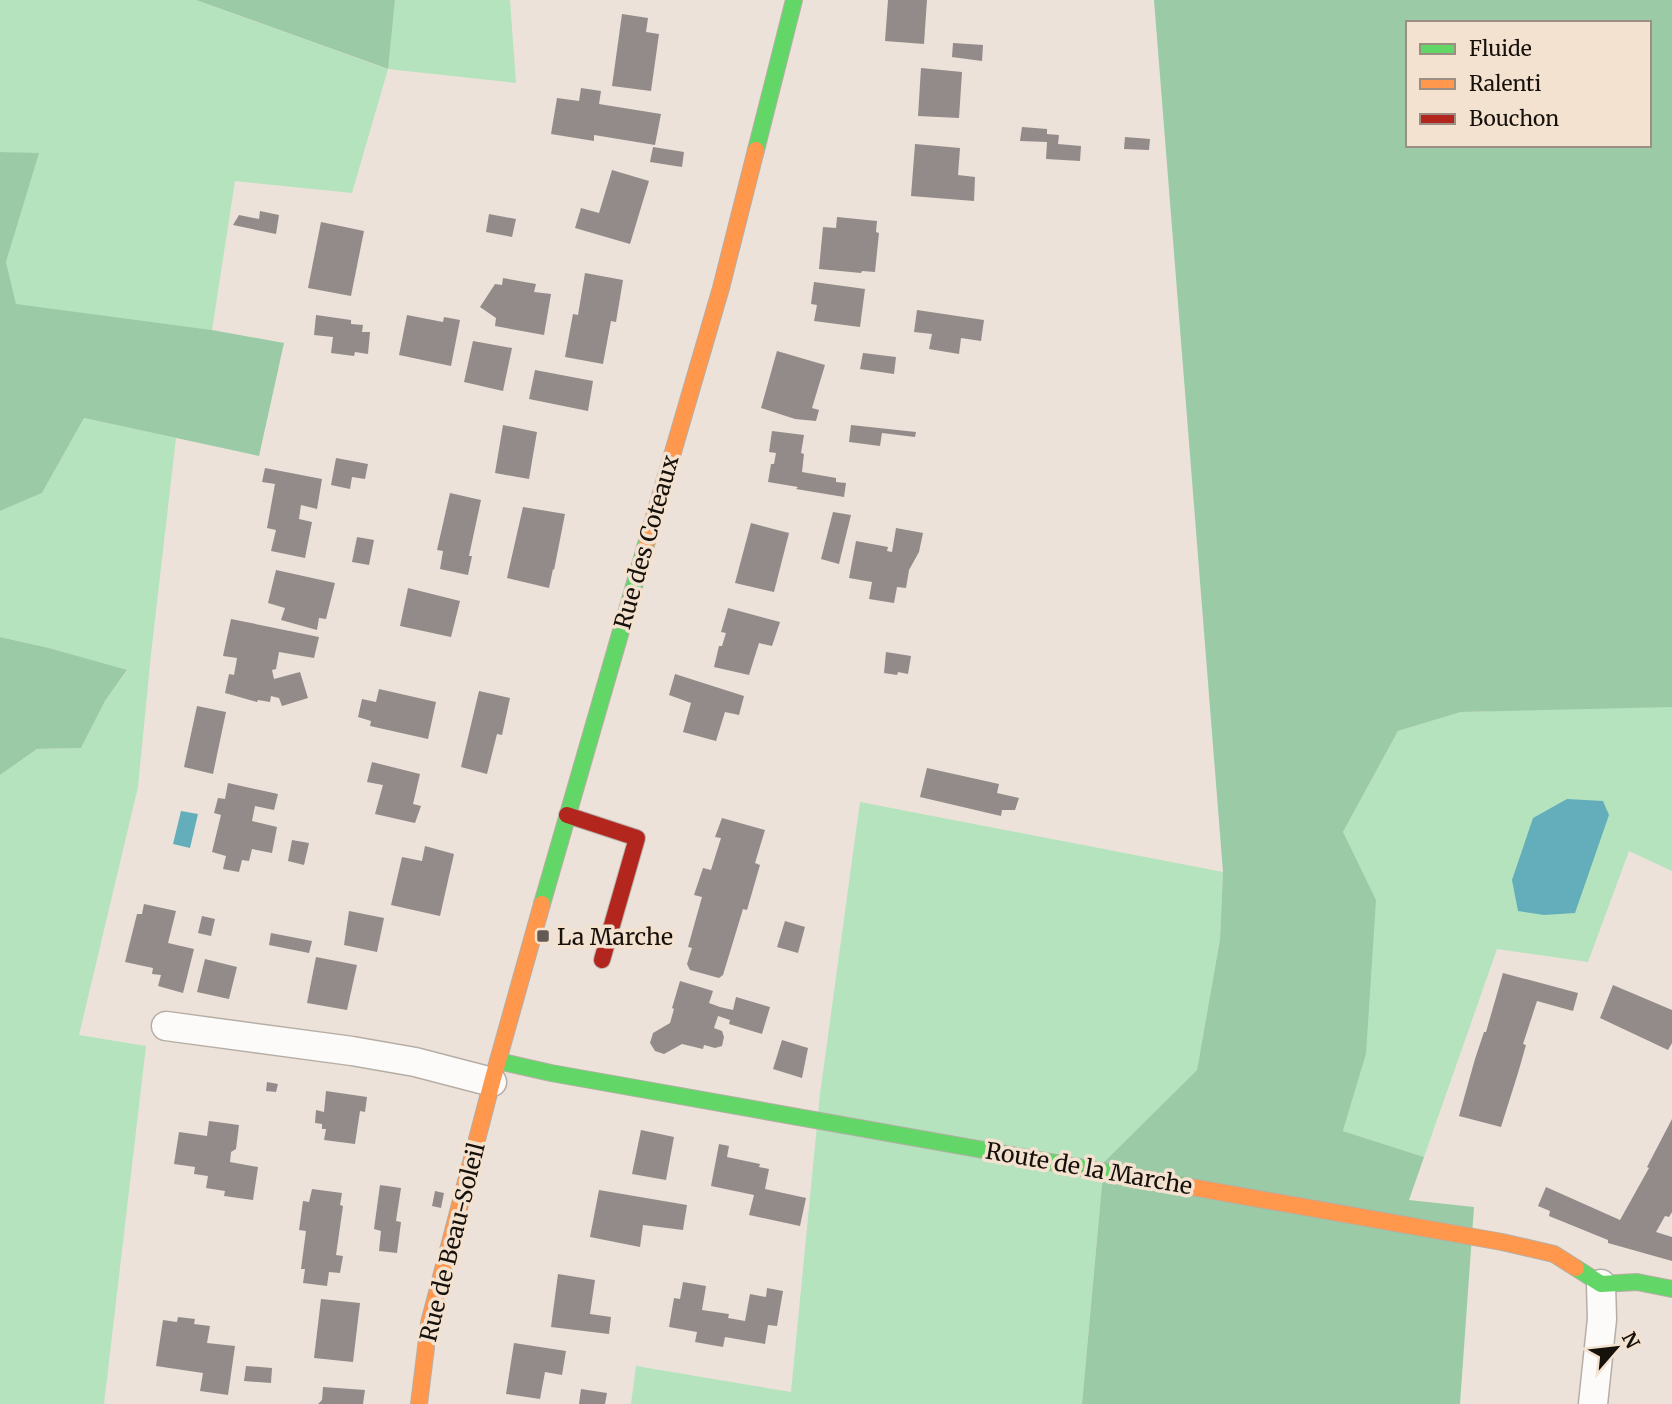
<svg xmlns="http://www.w3.org/2000/svg" width="1672" height="1404" font-family="Merriweather,serif">
<style>
.green{fill:#b5e3be}
.forest{fill:#9bcba6;fill-rule:evenodd}
.water{fill:#64aebc}
.building{fill:#928b8a}
.lines{fill:none;stroke-linecap:round;stroke-linejoin:round}
.street-casing{stroke:#b6aea6;stroke-width:31}
.fast-casing{stroke:#b6aea6;stroke-width:18}
.slow-casing{stroke:#b6aea6;stroke-width:18}
.jam-casing{stroke:#b6aea6;stroke-width:18}
.street{stroke:#fcfbf9;stroke-width:28}
.fast{stroke:#63d668;stroke-width:16}
.slow{stroke:#ff974d;stroke-width:16}
.jam{stroke:#b3261e;stroke-width:16}
.poi-dot{fill:#625a53;stroke:#f4e2d1;stroke-width:2.5}
.labels{text-anchor:middle;dominant-baseline:central;stroke-width:7;stroke-linejoin:round;paint-order:stroke}
.street-label{font-size:23px;fill:#17110b;stroke:#f4e2d1}
.poi-label{font-size:23px;fill:#17110b;stroke:#f4e2d1;text-anchor:start}
</style>
<rect width="100%" height="100%" fill="#ece2d9"/>
<!-- green -->
<g class="green">
<path d="M0,0H196L387,69L395,0H510L516,83L388,69L352,193L235,181L212,330L16,305L6,262L38,154L0,152Z"/>
<path d="M84,418L176,438L151,654L138,787L79,1035L146,1046L104,1404H0V775L37,749L81,748L105,701L127,671L49,648L0,637V511L42,493Z"/>
<path d="M1664,706L1672,707V871L1629,851L1588,962L1497,949L1424,1157L1343,1131L1366,1054L1343,832L1398,731L1461,712Z"/>
<path d="M860,802L1223,872L1220,939L1197,1070L1104,1162L1082,1404H631L636,1366L791,1392L820,1094Z"/>
</g>
<!-- forest -->
<g class="forest">
<path d="M196,0H395L388,69Z"/>
<path d="M1154,0H1672V707L1461,712L1398,731L1343,832L1376,900L1366,1054L1343,1131L1424,1157L1409,1200L1474,1207L1460,1404H1082L1104,1162L1197,1070L1220,939L1223,872ZM1408,23H1649V145H1408Z"/>
<path d="M0,152L39,153L6,262L16,304L212,330L284,343L259,456L84,418L42,493L0,511Z"/>
<path d="M0,637L49,648L127,670L105,701L81,748L37,749L0,775Z"/>
</g>
<!-- water -->
<g class="water">
<path d="M1567,799L1603,801L1609,815L1575,913L1544,915L1518,911L1512,880L1533,818Z"/>
<path d="M181,811L198,814L190,848L173,844Z"/>
</g>
<!-- building -->
<g class="building">
<path d="M888,0H927L924,44L885,41Z"/>
<path d="M622,14L648,18L646,32L659,34L651,91L612,86Z"/>
<path d="M953,43L983,45L982,61L952,57Z"/>
<path d="M921,68L962,72L959,118L918,116Z"/>
<path d="M581,88L601,91L599,104L661,114L655,145L594,135V141L551,134L557,98L579,101Z"/>
<path d="M1022,127L1047,129V134L1059,135L1058,144L1081,146L1080,161L1046,159L1047,142L1020,141Z"/>
<path d="M1125,137L1150,139L1149,150L1124,149Z"/>
<path d="M915,144L960,148L958,175L975,177L974,201L911,196Z"/>
<path d="M653,147L684,152L682,167L650,162Z"/>
<path d="M612,170L649,181L630,244L575,228L581,208L599,213Z"/>
<path d="M260,211L279,215L276,234L233,225L239,215L259,219Z"/>
<path d="M489,214L516,219L512,237L486,232Z"/>
<path d="M837,217L877,221L876,232L879,233L875,272L862,271L861,273L819,269L823,227L836,228Z"/>
<path d="M321,222L364,231L351,296L308,288Z"/>
<path d="M585,273L623,280L616,322L611,321L603,364L565,357L573,314L578,315Z"/>
<path d="M503,278L536,284L534,292L551,294L544,335L495,326L496,318L480,307L495,284L502,285Z"/>
<path d="M814,282L865,289L860,327L814,321L817,305L811,304Z"/>
<path d="M917,310L984,320L981,341L961,338L959,354L929,349L932,334L914,332Z"/>
<path d="M316,315L351,320V324L363,325L362,332H370L368,354L355,352L354,356L331,353L333,337L314,335Z"/>
<path d="M407,315L443,322L444,317L460,320L451,366L399,355Z"/>
<path d="M473,341L512,348L503,391L464,382Z"/>
<path d="M777,351L825,365L812,408L819,410L816,421L795,419L761,408Z"/>
<path d="M863,353L896,357L894,374L860,369Z"/>
<path d="M535,370L593,381L588,411L529,399Z"/>
<path d="M503,425L537,432L529,479L495,473Z"/>
<path d="M851,425L916,432L915,437L882,433L880,446L849,442Z"/>
<path d="M772,431L804,435L801,453L804,454L802,472L836,478V482L846,483L844,497L796,489L798,487L768,482L771,464H774L776,453L769,452Z"/>
<path d="M336,458L368,464L365,479L352,477L350,489L331,485Z"/>
<path d="M265,468L322,479L317,509L301,505L299,519L312,522L305,558L271,551L276,530L267,528L275,484L262,482Z"/>
<path d="M450,493L481,500L469,556H472L468,575L440,569L443,551L437,550Z"/>
<path d="M523,507L565,514L554,570L553,569L549,588L507,578Z"/>
<path d="M833,512L851,515L839,564L821,559Z"/>
<path d="M751,523L789,533L774,592L735,583Z"/>
<path d="M896,528L923,533L919,552L909,570L906,588L897,587L894,603L869,599L872,582L849,578L856,541L888,547L887,551L892,552Z"/>
<path d="M357,537L374,540L369,565L352,562Z"/>
<path d="M276,570L335,583L326,619L319,618L317,630L281,620L285,608L268,603Z"/>
<path d="M408,588L460,601L451,637L400,626Z"/>
<path d="M728,608L780,622L772,646L759,643L749,675L714,667L719,646H722L726,633L721,632Z"/>
<path d="M231,619L319,637L314,658L279,652L276,669L272,670L274,679L300,672L308,698L282,706L279,698L271,696L270,702L258,700L257,702L225,693L229,674L234,675L237,658L223,656Z"/>
<path d="M886,652L911,656L908,674L898,672L897,675L884,673Z"/>
<path d="M675,674L744,696L739,715L725,712L716,741L683,732L691,703L669,695Z"/>
<path d="M379,689L436,702L428,739L370,726L371,721L358,717L362,699L376,702Z"/>
<path d="M479,691L510,698L502,735L497,734L487,774L461,767Z"/>
<path d="M197,706L226,712L213,774L184,767Z"/>
<path d="M372,762L420,774L413,804L421,806L415,823L375,814L383,785L367,782Z"/>
<path d="M927,768L999,784L997,793L1019,798L1015,810H1002L1001,816L920,797Z"/>
<path d="M228,783L278,794L274,810L255,806L252,821L277,827L272,853L252,849L249,861L242,860L239,872L223,869L226,856L212,852L221,815L214,813L218,798L225,799Z"/>
<path d="M722,818L765,830L755,863L760,865L747,910L743,909L723,975L719,978L690,970L687,964L692,948L688,947L702,897L694,895L703,868L711,870L721,838L715,837Z"/>
<path d="M292,840L309,843L304,865L288,861Z"/>
<path d="M425,846L454,854L440,916L391,905L402,857L422,861Z"/>
<path d="M144,904L176,911L168,943L194,949L183,993L158,986L161,975L152,974L153,968L125,962L137,914H142Z"/>
<path d="M349,911L384,918L377,952L344,945Z"/>
<path d="M202,916L215,919L211,936L198,933Z"/>
<path d="M785,921L805,927L798,953L777,947Z"/>
<path d="M271,933L312,941L309,953L269,945Z"/>
<path d="M316,957L357,965L347,1010L307,1003Z"/>
<path d="M205,959L237,967L229,999L197,992Z"/>
<path d="M1503,973L1578,993L1573,1011L1537,1001L1523,1044L1526,1045L1518,1073L1501,1127L1459,1116L1475,1059L1484,1032H1486Z"/>
<path d="M680,981L713,991L709,1003L720,1007L733,1010L736,997L770,1007L762,1034L729,1024L730,1020L718,1016L714,1028L722,1031L724,1037L722,1046L715,1048L704,1045L703,1049L682,1044L664,1054L655,1051L650,1043L653,1033L670,1023L674,1009L672,1008Z"/>
<path d="M1613,985L1672,1010V1043L1668,1050L1600,1018Z"/>
<path d="M782,1040L808,1048L802,1078L773,1069Z"/>
<path d="M267,1082L278,1084L276,1092L266,1091Z"/>
<path d="M326,1091L367,1097L365,1112L360,1111L355,1144L324,1140L326,1129H322V1124L315,1123L316,1110L324,1112Z"/>
<path d="M1672,1119V1212L1669,1217L1665,1216L1656,1232L1672,1237V1261L1608,1243V1240L1549,1216L1550,1211L1538,1206L1546,1187L1620,1220L1649,1168L1647,1167Z"/>
<path d="M209,1121L239,1125L236,1149L231,1152L230,1162L258,1167L253,1200L224,1196L225,1191L206,1188L208,1176L194,1174L195,1167L174,1164L179,1132L207,1136Z"/>
<path d="M641,1130L674,1137L666,1180L632,1174Z"/>
<path d="M719,1144L729,1146L727,1157L760,1164L759,1167L769,1169L765,1189L806,1198L800,1226L749,1215L754,1195L711,1186Z"/>
<path d="M380,1185L401,1188L396,1221L401,1222L397,1253L379,1251L381,1231L374,1229Z"/>
<path d="M312,1189L342,1193L340,1205L343,1206L336,1255L343,1256L340,1273L329,1272L327,1286L303,1283L305,1269H301L306,1231L299,1230L303,1201L309,1202Z"/>
<path d="M599,1190L687,1205L683,1230L643,1225L640,1247L590,1237Z"/>
<path d="M435,1191L444,1193L441,1208L432,1206Z"/>
<path d="M558,1274L595,1280L590,1314L611,1317L609,1334L551,1327Z"/>
<path d="M683,1282L706,1286L702,1310L729,1314L728,1318L745,1321L750,1294L766,1297L767,1288L783,1291L777,1326L768,1325L765,1344L725,1337L723,1347L695,1342L697,1332L669,1327L674,1298L680,1299Z"/>
<path d="M321,1299L360,1303L353,1362L314,1358Z"/>
<path d="M178,1317L195,1319L194,1324L210,1326L207,1343L235,1346L228,1395L200,1391L203,1373L156,1366L163,1320L177,1322Z"/>
<path d="M514,1343L566,1351L562,1375L545,1372L540,1399L506,1394Z"/>
<path d="M246,1366L272,1368L271,1383L244,1381Z"/>
<path d="M323,1387L365,1390L363,1404H318L322,1400Z"/>
<path d="M581,1389L607,1393L605,1404H579Z"/>
</g>
<g class="lines">
<!-- street casing -->
<g class="street-casing">
<g id="street">
<path d="M166,1026L352,1051L415,1062L492,1082"/>
<path d="M1593,1404L1602,1319L1601,1284"/>
</g>
</g>
<!-- fast casing -->
<g class="fast-casing">
<g id="fast">
<path d="M756,150L794,0"/>
<path d="M542,904L647,541"/>
<path d="M498,1061L551,1073L1191,1187"/>
<path d="M1576,1268L1601,1284L1637,1282L1672,1289"/>
</g>
</g>
<!-- slow casing -->
<g class="slow-casing">
<g id="slow">
<path d="M647,541L721,288L756,150"/>
<path d="M1191,1187L1502,1242L1554,1254L1576,1268"/>
<path d="M419,1404L429,1323L492,1082L542,904"/>
</g>
</g>
<!-- jam casing -->
<g class="jam-casing">
<path id="jam" d="M567,815L637,838L602,960"/>
</g>
<!-- street -->
<use href="#street" class="street"/>
<!-- fast -->
<use href="#fast" class="fast"/>
<!-- slow -->
<use href="#slow" class="slow"/>
<!-- jam -->
<use href="#jam" class="jam"/>
</g>
<!-- markers -->
<rect class="poi-dot" x="536" y="929" width="14" height="14" rx="3.5"/>
<g class="labels">
<!-- street labels -->
<g class="street-label">
<text transform="translate(646 542) rotate(-74)">Rue des Coteaux</text>
<text transform="translate(1089 1168) rotate(10)">Route de la Marche</text>
<text transform="translate(452 1242) rotate(-76)">Rue de Beau-Soleil</text>
</g>
<!-- poi labels -->
<g class="poi-label">
<text x="557" y="936">La Marche</text>
</g>
</g>
<!-- legend -->
<rect x="1406" y="21" width="245" height="126" fill="#f4e2d1" stroke="#9c8e82" stroke-width="2"/>
<rect x="1420" y="44" width="35" height="10" fill="#63d668" stroke="#9c8e82" stroke-width="2"/>
<text x="1469" y="56" font-size="21" fill="#17110b">Fluide</text>
<rect x="1420" y="79" width="35" height="10" fill="#ff974d" stroke="#9c8e82" stroke-width="2"/>
<text x="1469" y="91" font-size="21" fill="#17110b">Ralenti</text>
<rect x="1420" y="114" width="35" height="10" fill="#b3261e" stroke="#9c8e82" stroke-width="2"/>
<text x="1469" y="126" font-size="21" fill="#17110b">Bouchon</text>
<!-- north arrow -->
<g transform="translate(1616 1348) rotate(62)" stroke="#f4e2d1" stroke-width="5" paint-order="stroke">
<path d="M0-5L12 26L0 18L-12 26Z" fill="#17110b"/>
<text y="-10" font-size="19" font-weight="bold" text-anchor="middle" fill="#17110b">N</text>
</g>
</svg>
